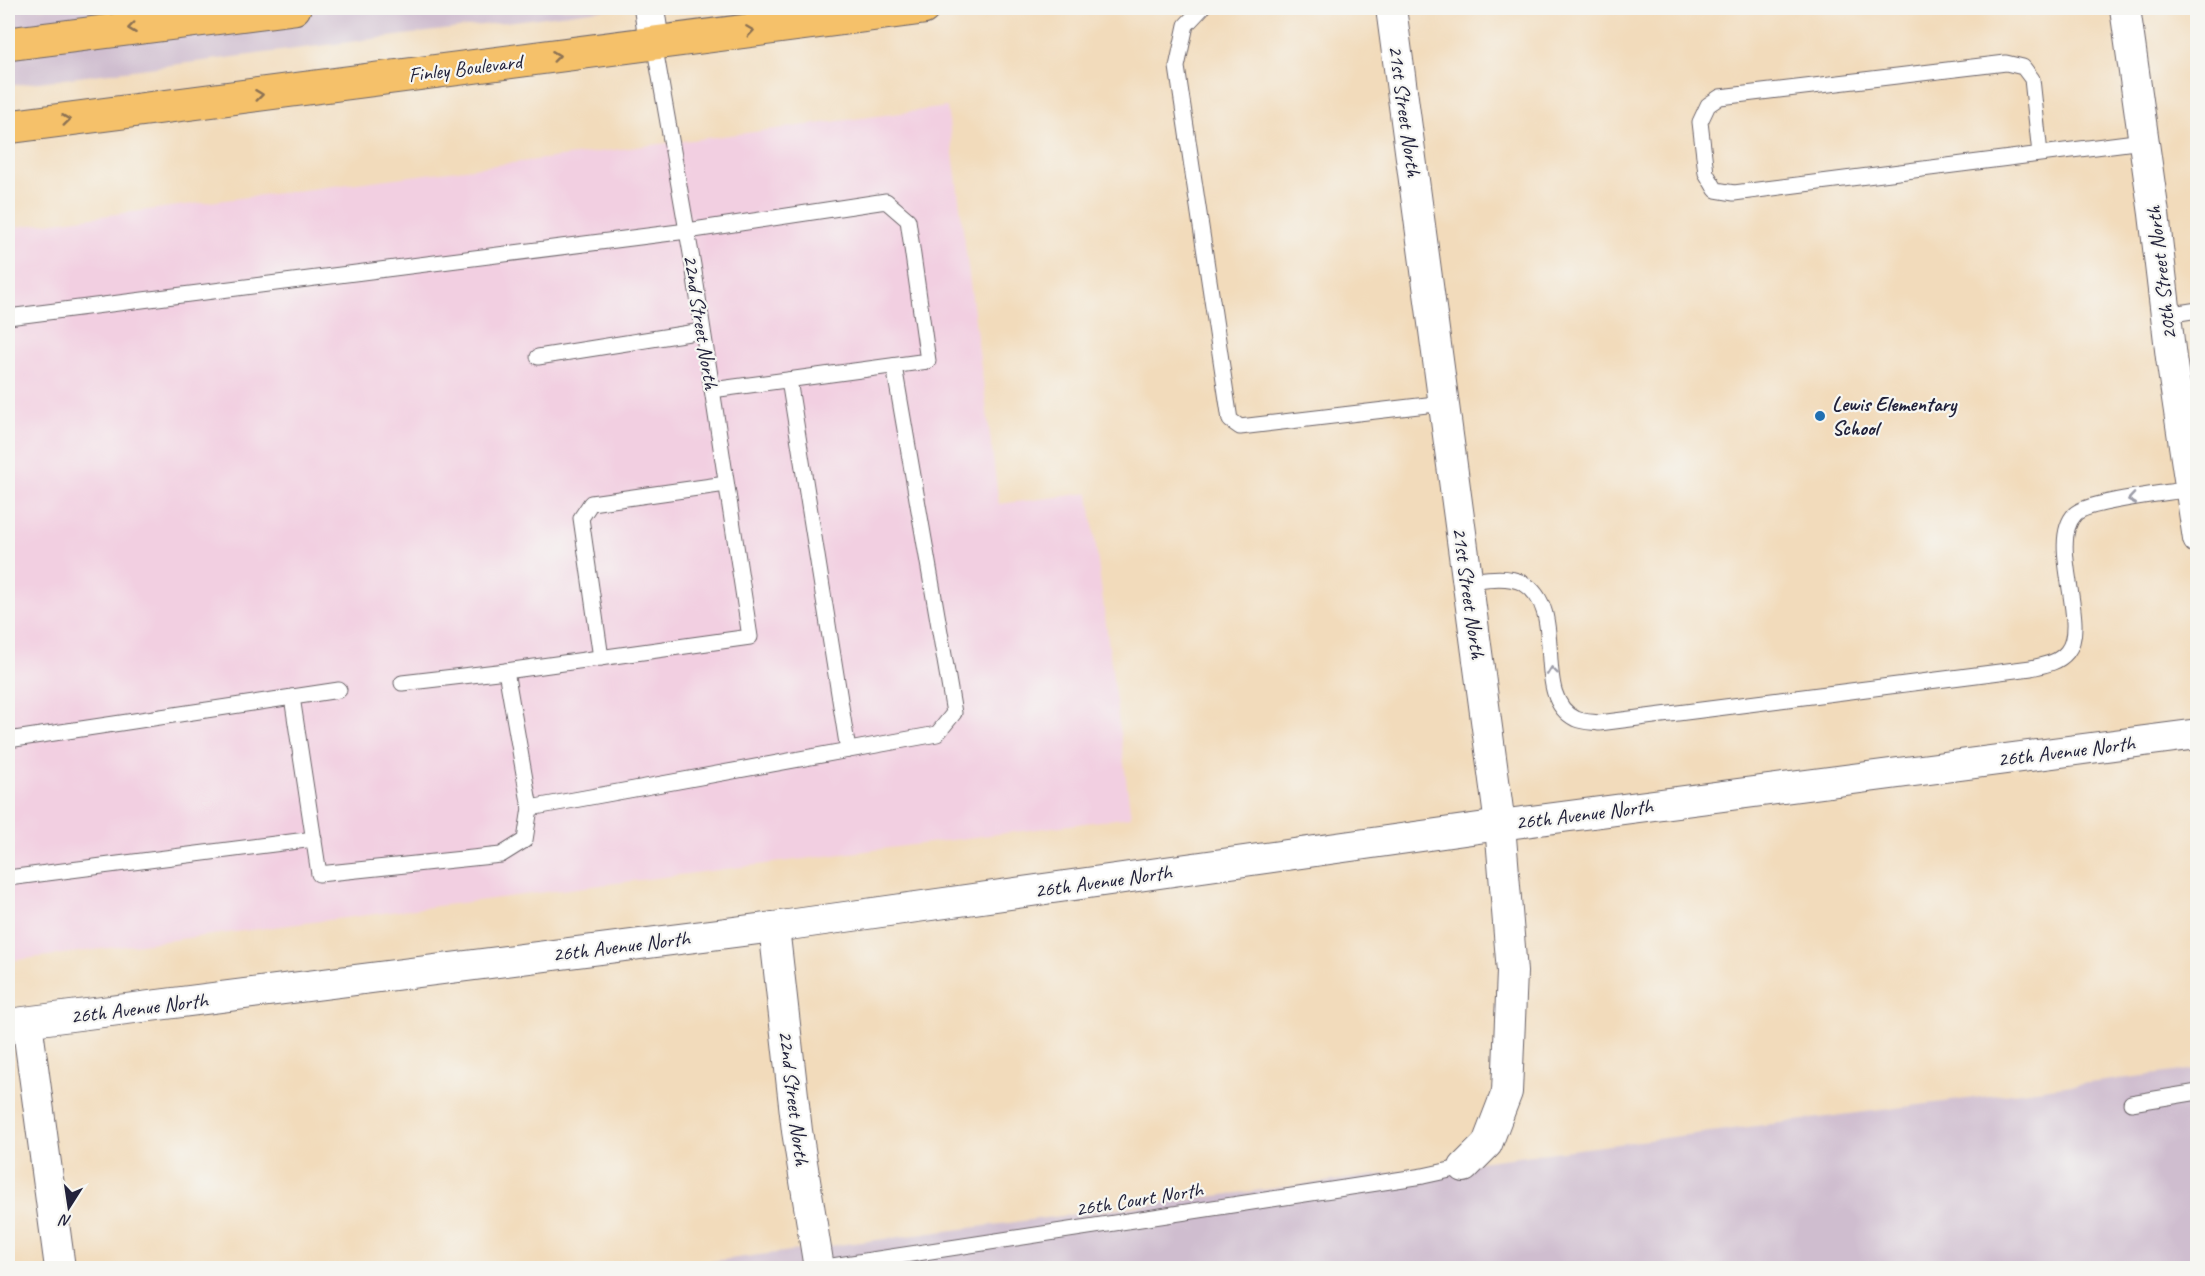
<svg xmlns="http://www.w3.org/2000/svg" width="2205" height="1276" font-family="Caveat,sans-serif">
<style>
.built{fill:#f2cfe1}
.industrial{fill:#cfbdcf}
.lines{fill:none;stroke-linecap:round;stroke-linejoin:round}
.lane-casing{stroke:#6b6368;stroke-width:17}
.street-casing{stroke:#6b6368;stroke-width:32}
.primary-casing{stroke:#6b6368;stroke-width:35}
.lane{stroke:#fff;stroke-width:15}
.street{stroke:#fff;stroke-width:30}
.primary{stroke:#f5c16b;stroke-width:33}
.oneway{stroke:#8c7253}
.oneway2{stroke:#9c9ca7}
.poi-dot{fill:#1f6fb2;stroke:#f6f6f2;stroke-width:2}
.labels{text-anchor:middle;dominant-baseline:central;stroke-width:4.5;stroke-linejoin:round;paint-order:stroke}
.street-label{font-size:21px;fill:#22223b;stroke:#f6f6f2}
.poi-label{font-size:21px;font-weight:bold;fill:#22223b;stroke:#f6f6f2;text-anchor:start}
</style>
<rect width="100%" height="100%" fill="#f6f6f2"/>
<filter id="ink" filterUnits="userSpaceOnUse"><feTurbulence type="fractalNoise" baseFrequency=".0167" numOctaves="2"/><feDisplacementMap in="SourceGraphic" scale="12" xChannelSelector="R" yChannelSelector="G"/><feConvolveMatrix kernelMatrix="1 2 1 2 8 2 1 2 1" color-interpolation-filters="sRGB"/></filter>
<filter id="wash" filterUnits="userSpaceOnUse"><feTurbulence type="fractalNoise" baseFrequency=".008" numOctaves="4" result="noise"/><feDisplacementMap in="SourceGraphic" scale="24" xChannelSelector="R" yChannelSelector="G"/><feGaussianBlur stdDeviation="1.35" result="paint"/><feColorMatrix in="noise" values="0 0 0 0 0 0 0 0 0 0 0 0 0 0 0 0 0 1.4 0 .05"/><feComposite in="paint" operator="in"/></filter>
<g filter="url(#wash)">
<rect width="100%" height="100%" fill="#f2dbbb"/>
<!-- built -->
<path class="built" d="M947,107L999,504L1089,493L1131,817L8,961V228Z"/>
<!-- industrial -->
<g class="industrial">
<path d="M8,8H615L8,86Z"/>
<path d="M2197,1069V1268H660Z"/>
</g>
</g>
<g filter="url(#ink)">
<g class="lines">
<!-- lane casing -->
<g class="lane-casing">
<g id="lane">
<path d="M1202,8L1186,25L1177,67L1230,420L1240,427L1444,403"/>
<path d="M654,43L693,265L750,637L506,671L530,808L937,734L954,713L894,366"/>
<path d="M2040,154L2032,79L2023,67L2006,63L1720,97L1708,105L1700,122L1706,173L1716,190L1734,193L2143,141"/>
<path d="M2166,315L2198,310"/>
<path d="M8,317L687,231L886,201L908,220L928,361L712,390"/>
<path d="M538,357L702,331"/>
<path d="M789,380L848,750"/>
<path d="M1468,581C1485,579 1507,575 1523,583C1570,610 1529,696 1576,719C1583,722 1592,722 1599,723L2031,668C2044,665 2058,663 2067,652C2090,624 2047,543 2075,514C2088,501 2168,493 2190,489"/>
<path d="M601,658L581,518L591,503L726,484"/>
<path d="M402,683L506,671"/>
<path d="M292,697L319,874L501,855L525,840L530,808"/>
<path d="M8,740L339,690"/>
<path d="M8,878L314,839"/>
<path d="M2131,1103L2198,1092"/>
<path d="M819,1268L1423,1176L1464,1167"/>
</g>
</g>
<!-- street casing -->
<g class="street-casing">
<g id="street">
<path d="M649,8L654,43"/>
<path d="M1391,8L1500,825L1512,972L1507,1092L1487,1144L1464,1167"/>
<path d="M2125,8L2154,214L2171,358L2198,539"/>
<path d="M774,927L797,1131L819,1268"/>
<path d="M27,1022L60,1268"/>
<path d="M8,1024L774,927L1500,825L2198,734"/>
</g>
</g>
<!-- primary casing -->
<g class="primary-casing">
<g id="primary">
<path d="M8,44L294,8"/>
<path d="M8,127L923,8"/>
</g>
</g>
<!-- lane -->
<use href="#lane" class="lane"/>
<!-- street -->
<use href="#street" class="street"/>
<!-- primary -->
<use href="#primary" class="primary"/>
</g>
<!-- one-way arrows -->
<defs><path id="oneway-chevron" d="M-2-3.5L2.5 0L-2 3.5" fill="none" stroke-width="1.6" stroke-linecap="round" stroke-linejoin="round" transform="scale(1.5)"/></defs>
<g class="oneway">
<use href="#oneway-chevron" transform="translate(132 28) rotate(173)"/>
<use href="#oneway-chevron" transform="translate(750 31) rotate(-8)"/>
<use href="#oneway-chevron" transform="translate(556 56) rotate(-7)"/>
<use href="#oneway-chevron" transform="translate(259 95) rotate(-7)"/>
<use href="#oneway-chevron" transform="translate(66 120) rotate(-7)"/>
</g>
<g class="oneway2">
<use href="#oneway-chevron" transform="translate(2132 499) rotate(171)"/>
<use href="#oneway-chevron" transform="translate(1552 671) rotate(-97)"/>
</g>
</g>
<!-- markers -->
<circle class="poi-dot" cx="1820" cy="416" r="6"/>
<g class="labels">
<!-- street labels -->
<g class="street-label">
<text transform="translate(465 68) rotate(-7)">Finley Boulevard</text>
<text transform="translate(1405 111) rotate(82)">21st Street North</text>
<text transform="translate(2161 273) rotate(-97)">20th Street North</text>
<text transform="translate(701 322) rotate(81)">22nd Street North</text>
<text transform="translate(1469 593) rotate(82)">21st Street North</text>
<text transform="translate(2066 751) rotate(-7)">26th Avenue North</text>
<text transform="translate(1584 814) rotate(-7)">26th Avenue North</text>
<text transform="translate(1103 881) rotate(-8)">26th Avenue North</text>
<text transform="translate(621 946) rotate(-7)">26th Avenue North</text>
<text transform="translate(139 1008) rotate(-7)">26th Avenue North</text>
<text transform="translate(794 1098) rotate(83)">22nd Street North</text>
<text transform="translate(1139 1199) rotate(-9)">26th Court North</text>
</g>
<!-- poi labels -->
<g class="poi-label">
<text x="1832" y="404">Lewis Elementary<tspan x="1832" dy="24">School</tspan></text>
</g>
</g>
<!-- margin -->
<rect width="2205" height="1276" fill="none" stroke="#f6f6f2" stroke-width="30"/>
<!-- north arrow -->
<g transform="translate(69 1207) rotate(192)" stroke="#f6f6f2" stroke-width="4.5" paint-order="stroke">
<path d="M0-4.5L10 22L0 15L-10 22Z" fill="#22223b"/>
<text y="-9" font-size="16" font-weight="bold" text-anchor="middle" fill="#22223b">N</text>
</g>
</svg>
